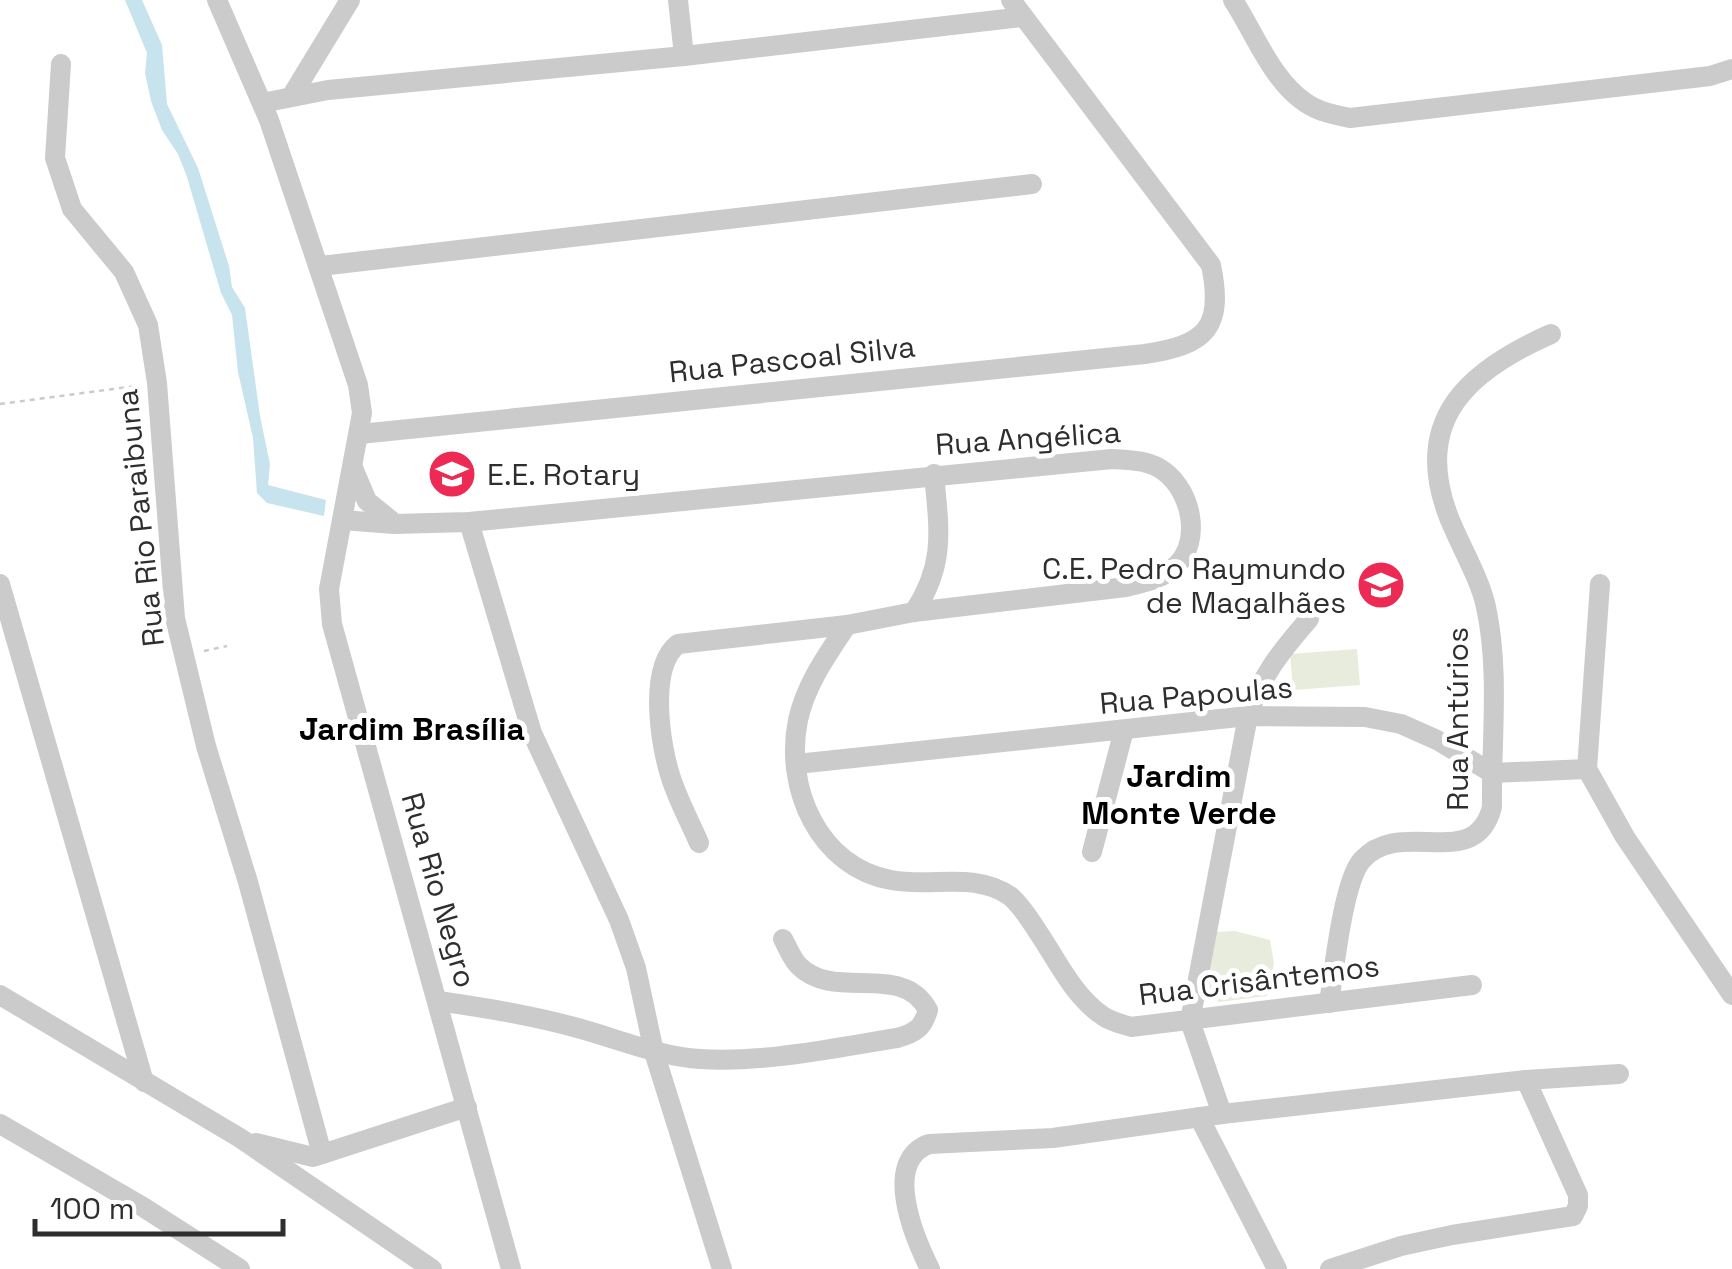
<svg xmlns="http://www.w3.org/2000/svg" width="1732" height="1269" font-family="'Space Grotesk',sans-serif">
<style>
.green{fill:#e7ecdc}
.water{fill:#c7e3ed}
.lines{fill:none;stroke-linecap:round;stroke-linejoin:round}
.path{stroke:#cbcbcb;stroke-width:2.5;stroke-dasharray:5 5;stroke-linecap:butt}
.street{stroke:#cbcbcb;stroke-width:20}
.labels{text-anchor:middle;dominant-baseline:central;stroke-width:10;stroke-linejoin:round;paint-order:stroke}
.street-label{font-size:30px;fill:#2e2e2e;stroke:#fff}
.poi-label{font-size:30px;fill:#2e2e2e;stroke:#fff;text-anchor:start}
.neighbourhood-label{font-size:32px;font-weight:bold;fill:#000;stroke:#fff}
</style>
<rect width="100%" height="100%" fill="#fff"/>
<!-- green -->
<g class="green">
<path d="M1357,649L1360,685L1293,690L1290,654Z"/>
<path d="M1235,931L1270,940L1274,963L1267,996L1219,1002L1203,994L1215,932Z"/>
</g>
<!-- water -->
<path class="water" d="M125,0H142L162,45L167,104L198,168L229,266L232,287L245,308L260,416L270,464L268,485L326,500L324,516L267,503L257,493L253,438L238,372L232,315L221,293L187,177L178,154L162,130L151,101L145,73L147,53Z"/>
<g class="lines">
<!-- path -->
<g class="path">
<path d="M0,404L136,386"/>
<path d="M204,651L227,646"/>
</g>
<!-- street -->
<g class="street">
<path d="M217,0L269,120L358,385L362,413L329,589L332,624L511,1269"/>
<path d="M678,0L684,56"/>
<path d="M1233,0C1254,32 1272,81 1306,103C1319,112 1335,115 1350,118L1710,76L1732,69"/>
<path d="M61,64L55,158L72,209L124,272L148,325L157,383L175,618L206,746L248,882L322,1154"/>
<path d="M291,97L350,0"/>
<path d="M262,103L328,90L684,56L1022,17"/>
<path d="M320,266L1032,184"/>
<path d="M360,434L1145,354C1206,345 1224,328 1211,265L1011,0"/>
<path d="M353,468L367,501L394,523"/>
<path d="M342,520L394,524L469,522L1112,459C1130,460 1150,460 1165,472C1192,493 1201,540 1177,565C1163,579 1143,583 1126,587L914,612L847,625L678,644C648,667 660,745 671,778C678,800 690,822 699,843"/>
<path d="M469,522L532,733L619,920L636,968L654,1052L722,1269"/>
<path d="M0,584L144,1082"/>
<path d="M1600,584L1587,769L1625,837L1732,995"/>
<path d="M914,612C946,564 939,529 934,474"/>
<path d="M847,625C827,655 806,684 798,720C784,788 819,867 891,880C931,888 974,871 1010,896C1021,905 1030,920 1038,932C1057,960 1074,997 1103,1016C1111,1022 1123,1024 1131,1027L1472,985"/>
<path d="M797,764L1248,716L1365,717L1401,724L1437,740L1492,773L1587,769"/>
<path d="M1092,852L1124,730"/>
<path d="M0,995L240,1138L432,1269"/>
<path d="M439,1001C485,1008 530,1015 574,1027C616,1038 656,1056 700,1059C765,1063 833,1048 897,1038C915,1033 923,1028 928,1010C902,961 835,1002 799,966C792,959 788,948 783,939"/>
<path d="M1329,1003C1334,972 1343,881 1362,860C1401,816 1475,874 1492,807C1491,742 1500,671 1486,607C1480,578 1459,544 1448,515C1412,419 1469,370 1551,334"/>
<path d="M1222,1114L1190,1021L1248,716C1260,677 1282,650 1309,619"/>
<path d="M1199,1117L1277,1269"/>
<path d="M0,1124L143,1207L240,1269"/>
<path d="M256,1143L313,1157L467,1107"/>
<path d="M930,1269C914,1237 882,1161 929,1144L1053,1138L1222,1114L1526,1080L1619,1074"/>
<path d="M1330,1269L1401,1246L1452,1235L1573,1216L1578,1206V1195L1526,1080"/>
</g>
</g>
<!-- icons -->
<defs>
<g id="school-disc" transform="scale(2.5)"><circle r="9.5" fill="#ec2a53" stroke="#fff"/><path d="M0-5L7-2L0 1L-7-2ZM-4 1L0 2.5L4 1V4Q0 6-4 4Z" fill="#fff"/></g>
</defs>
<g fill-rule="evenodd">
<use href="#school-disc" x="452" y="474"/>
<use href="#school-disc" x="1381" y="585"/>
</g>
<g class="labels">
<!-- street labels -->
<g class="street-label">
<text transform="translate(792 359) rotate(-6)">Rua Pascoal Silva</text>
<text transform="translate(1028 438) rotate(-4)">Rua Angélica</text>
<text transform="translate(140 518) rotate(-96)">Rua Rio Paraibuna</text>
<text transform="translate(1196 695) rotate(-5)">Rua Papoulas</text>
<text transform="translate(1457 719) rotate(-90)">Rua Antúrios</text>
<text transform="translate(439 890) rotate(74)">Rua Rio Negro</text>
<text transform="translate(1259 980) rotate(-7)">Rua Crisântemos</text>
</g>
<!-- poi labels -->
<g class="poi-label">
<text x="487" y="474">E.E. Rotary</text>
<text x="1346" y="568" text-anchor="end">C.E. Pedro Raymundo<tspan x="1346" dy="34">de Magalhães</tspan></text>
</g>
<!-- neighbourhood labels -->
<g class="neighbourhood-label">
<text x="412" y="729">Jardim Brasília</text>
<text x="1179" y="776">Jardim<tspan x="1179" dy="37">Monte Verde</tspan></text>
</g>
</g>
<!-- scale -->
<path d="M35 1219v15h248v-15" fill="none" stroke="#2e2e2e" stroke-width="5"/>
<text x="50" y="1219" font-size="30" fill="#2e2e2e" stroke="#ffffff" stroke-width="8" paint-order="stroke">100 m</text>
</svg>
